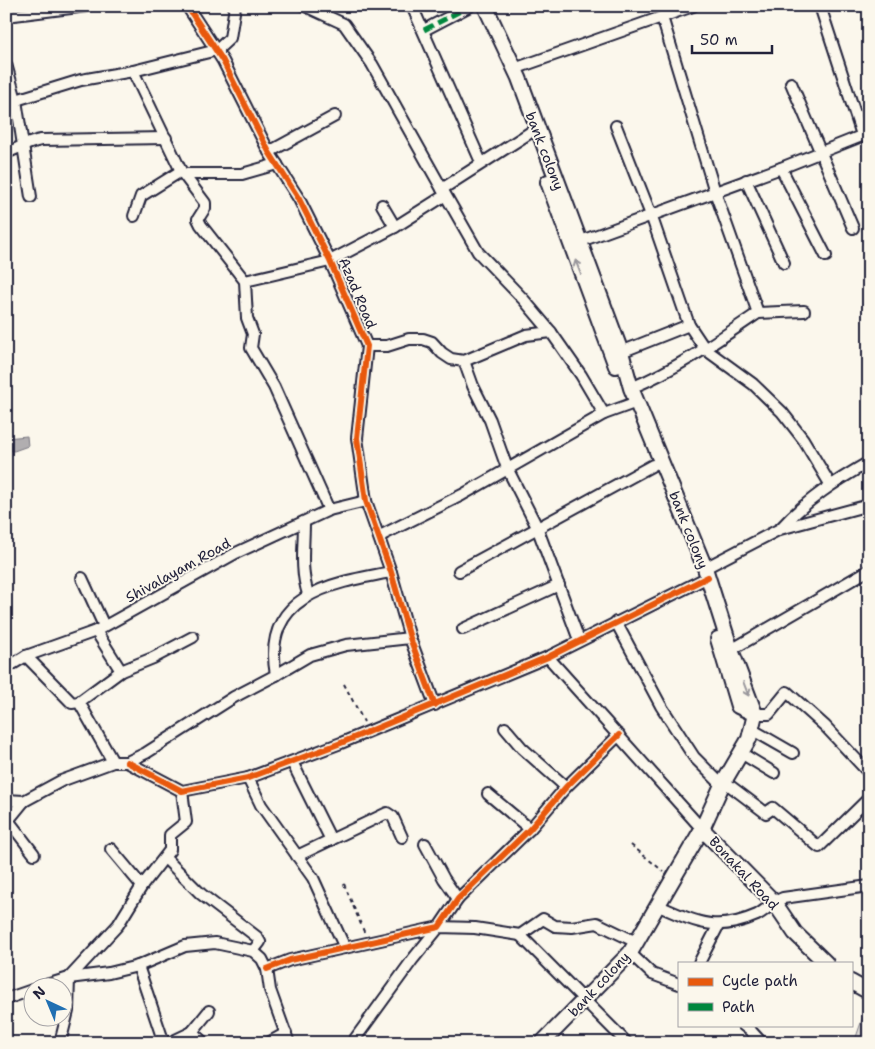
<svg xmlns="http://www.w3.org/2000/svg" width="875" height="1049" font-family="'Shantell Sans',sans-serif">
<style>
.green{fill:#dbd8d3;stroke:#7e7d87}
.water{fill:#b1aeb0;stroke:#787681}
.lines{fill:none;stroke-linecap:round;stroke-linejoin:round}
.minor-casing{stroke:#22223b;stroke-width:14}
.major-casing{stroke:#22223b;stroke-width:18}
.path{stroke:#22223b;stroke-width:2;stroke-dasharray:4 4;stroke-linecap:butt}
.minor{stroke:#fbf7ec;stroke-width:10}
.major{stroke:#fbf7ec;stroke-width:14}
.quiet{stroke:#00873e;stroke-width:5;stroke-dasharray:10 5;stroke-linecap:butt}
.cycleway-casing{stroke:#fbf7ec;stroke-width:9}
.cycleway{stroke:#e8590c;stroke-width:6}
.oneway{stroke:#99979c}
.labels{text-anchor:middle;dominant-baseline:central;stroke-width:4;stroke-linejoin:round;paint-order:stroke}
.street-label{font-size:14px;fill:#22223b;stroke:#fbf7ec}
</style>
<rect width="100%" height="100%" fill="#fbf7ec"/>
<filter id="ink" filterUnits="userSpaceOnUse"><feTurbulence type="fractalNoise" baseFrequency=".02" numOctaves="2"/><feDisplacementMap in="SourceGraphic" scale="10" xChannelSelector="R" yChannelSelector="G"/><feConvolveMatrix kernelMatrix="1 2 1 2 8 2 1 2 1" color-interpolation-filters="sRGB"/></filter>
<g filter="url(#ink)">
<!-- green -->
<path class="green" d="M866,1008L869,1009V1043H854Z"/>
<!-- water -->
<path class="water" d="M27,436L28,446L14,451L6,450V438Z"/>
<g class="lines">
<!-- minor casing -->
<g class="minor-casing">
<g id="minor">
<path d="M187,6L223,61L269,152L299,199L330,261L367,346L357,438L366,501L391,572L410,638L435,705"/>
<path d="M305,6L344,24L372,64L442,189L531,132"/>
<path d="M412,6L481,162"/>
<path d="M820,6L862,135"/>
<path d="M6,16L87,6"/>
<path d="M662,17L715,192L758,313L804,311"/>
<path d="M424,30L470,6"/>
<path d="M6,64L16,100"/>
<path d="M514,69L693,6"/>
<path d="M133,71L181,171L205,203V208L198,219L201,225L245,281L247,318L253,334L251,348L274,387L329,510"/>
<path d="M791,83L853,228"/>
<path d="M616,126L651,215L689,325L705,349L753,384L782,412L803,439L830,484"/>
<path d="M269,152L335,116"/>
<path d="M6,153C19,148 29,142 41,140L166,138"/>
<path d="M781,168L826,256"/>
<path d="M184,174H242L277,164"/>
<path d="M746,180L784,263"/>
<path d="M442,189L478,252L524,300L551,332L581,375L604,414"/>
<path d="M31,197L16,100L81,80L133,71L217,50L230,38L235,6"/>
<path d="M382,205L395,227"/>
<path d="M134,216L141,196L181,171"/>
<path d="M581,241L781,168L869,133"/>
<path d="M245,281L330,261L395,227L444,196"/>
<path d="M367,346H387L409,339H423L432,342L442,353L451,359L464,361L526,335L551,332"/>
<path d="M621,352L689,325"/>
<path d="M464,361L473,386L490,420L507,468L537,527L579,640"/>
<path d="M631,388C677,369 717,341 758,313"/>
<path d="M304,522C304,547 300,569 308,594"/>
<path d="M781,528C806,500 836,481 869,462"/>
<path d="M380,536L462,495L604,414L637,402"/>
<path d="M705,568L780,529L869,505"/>
<path d="M459,571L653,465"/>
<path d="M82,578L104,626"/>
<path d="M616,622L661,706L694,757L722,785"/>
<path d="M463,629L559,585"/>
<path d="M96,631L121,671"/>
<path d="M731,650L869,570"/>
<path d="M26,656L72,703L79,702L121,671L153,658L193,637"/>
<path d="M548,657L702,829"/>
<path d="M6,668L26,656L96,631L236,553L329,510L366,501"/>
<path d="M276,675L310,655L346,645L410,638"/>
<path d="M79,702L113,762"/>
<path d="M755,714H769L787,692L825,726L869,773"/>
<path d="M505,728L522,748L566,787"/>
<path d="M751,729L793,753"/>
<path d="M741,753L774,773"/>
<path d="M127,762L182,791L248,778L341,743L548,657L708,577"/>
<path d="M292,762L331,840"/>
<path d="M248,778L261,805L313,878L345,948"/>
<path d="M725,782L766,813L773,808L819,847L869,798"/>
<path d="M488,794L530,829"/>
<path d="M6,800L24,801L61,781L113,762H127L146,753L234,697L276,675C261,595 331,583 391,572"/>
<path d="M8,820L34,854"/>
<path d="M6,823L24,801"/>
<path d="M425,844L444,879L458,899"/>
<path d="M111,849L142,886"/>
<path d="M297,856L387,813L393,817L402,837"/>
<path d="M165,858L201,894L257,937L260,942L253,951"/>
<path d="M659,906C696,922 716,933 757,915C766,910 773,902 783,898L869,886"/>
<path d="M520,935L627,1043"/>
<path d="M630,953L652,974L679,984"/>
<path d="M699,963L718,926"/>
<path d="M138,966L164,1043"/>
<path d="M267,969L290,960L439,927L458,899L530,829L566,787L619,735"/>
<path d="M43,986L69,978L109,973L138,966L185,946L215,943L253,951L262,959L267,969L270,990L289,1043"/>
<path d="M6,999L32,990"/>
<path d="M743,1025L752,1032L762,1043"/>
<path d="M192,1032L209,1011"/>
<path d="M60,1043L68,1011L69,978L118,925L142,886L170,850V835L186,822L182,791"/>
<path d="M169,1043L192,1032L204,1043"/>
<path d="M268,1043L286,1033"/>
<path d="M352,1043L413,959L439,927L475,928L520,935L543,919L555,926L572,927L597,923L636,942"/>
</g>
</g>
<!-- major casing -->
<g class="major-casing">
<g id="major">
<path d="M485,6L519,78L621,352L631,388L705,568L731,650L755,714L749,739L722,785L702,829L630,953L542,1043"/>
<path d="M548,182L616,366"/>
<path d="M718,639L738,706L755,714"/>
<path d="M702,829L774,902L795,933L826,963"/>
<path d="M851,982L869,992"/>
</g>
</g>
<!-- path -->
<g class="path">
<path d="M344,684L364,722"/>
<path d="M631,845L664,872"/>
<path d="M344,884L365,934"/>
</g>
<!-- minor -->
<use href="#minor" class="minor"/>
<!-- major -->
<use href="#major" class="major"/>
<!-- quiet -->
<path class="quiet" d="M424,30L470,6"/>
<!-- cycleway casing -->
<g class="cycleway-casing">
<g id="cycleway">
<path d="M187,6L223,61L269,152L299,199L330,261L367,346L357,438L366,501L391,572L410,638L435,705"/>
<path d="M127,762L182,791L248,778L341,743L548,657L708,577"/>
<path d="M267,969L290,960L439,927L458,899L530,829L566,787L619,735"/>
</g>
</g>
<!-- cycleway -->
<use href="#cycleway" class="cycleway"/>
</g>
<!-- one-way arrows -->
<defs><path id="oneway-shaft" d="M-6 0H5M1.5-3L5.5 0L1.5 3" fill="none" stroke-width="1.6" stroke-linecap="round" stroke-linejoin="round" transform="scale(1.25)"/></defs>
<g class="oneway">
<use href="#oneway-shaft" transform="translate(578 267) rotate(-111)"/>
<use href="#oneway-shaft" transform="translate(746 689) rotate(69)"/>
</g>
</g>
<g class="labels">
<!-- street labels -->
<g class="street-label">
<text transform="translate(545 151) rotate(69)">bank colony</text>
<text transform="translate(358 293) rotate(67)">Azad Road</text>
<text transform="translate(689 530) rotate(68)">bank colony</text>
<text transform="translate(178 570) rotate(-29)">Shivalayam Road</text>
<text transform="translate(744 873) rotate(47)">Bonakal Road</text>
<text transform="translate(599 984) rotate(-47)">bank colony</text>
</g>
</g>
<!-- margin -->
<rect width="875" height="1049" fill="none" stroke="#fbf7ec" stroke-width="25"/>
<rect x="12" y="12" width="850" height="1024" fill="none" stroke="#22223b" stroke-width="2" filter="url(#ink)"/>
<!-- legend -->
<rect x="678" y="962" width="175" height="65" fill="#fbf7ec" stroke="#a4a2a5"/>
<rect x="688" y="978" width="25" height="8" fill="#e8590c" stroke="#a4a2a5"/>
<text x="722" y="986" font-size="15" fill="#22223b">Cycle path</text>
<rect x="688" y="1003" width="25" height="8" fill="#00873e" stroke="#a4a2a5"/>
<text x="722" y="1012" font-size="15" fill="#22223b">Path</text>
<!-- north arrow -->
<g transform="translate(48 1002) rotate(316)"><circle r="24" fill="#fbf7ec" stroke="#a4a2a5"/>
<path d="M0-4L9 19L0 12L-9 19Z" fill="#1f6fb2"/>
<text y="-8" font-size="14" font-weight="bold" text-anchor="middle" fill="#22223b">N</text>
</g>
<!-- scale -->
<path d="M692 45v8h80v-8" fill="none" stroke="#22223b" stroke-width="2.5"/>
<text x="700" y="45" font-size="15" fill="#22223b" stroke="#fbf7ec" stroke-width="4" paint-order="stroke">50 m</text>
</svg>
